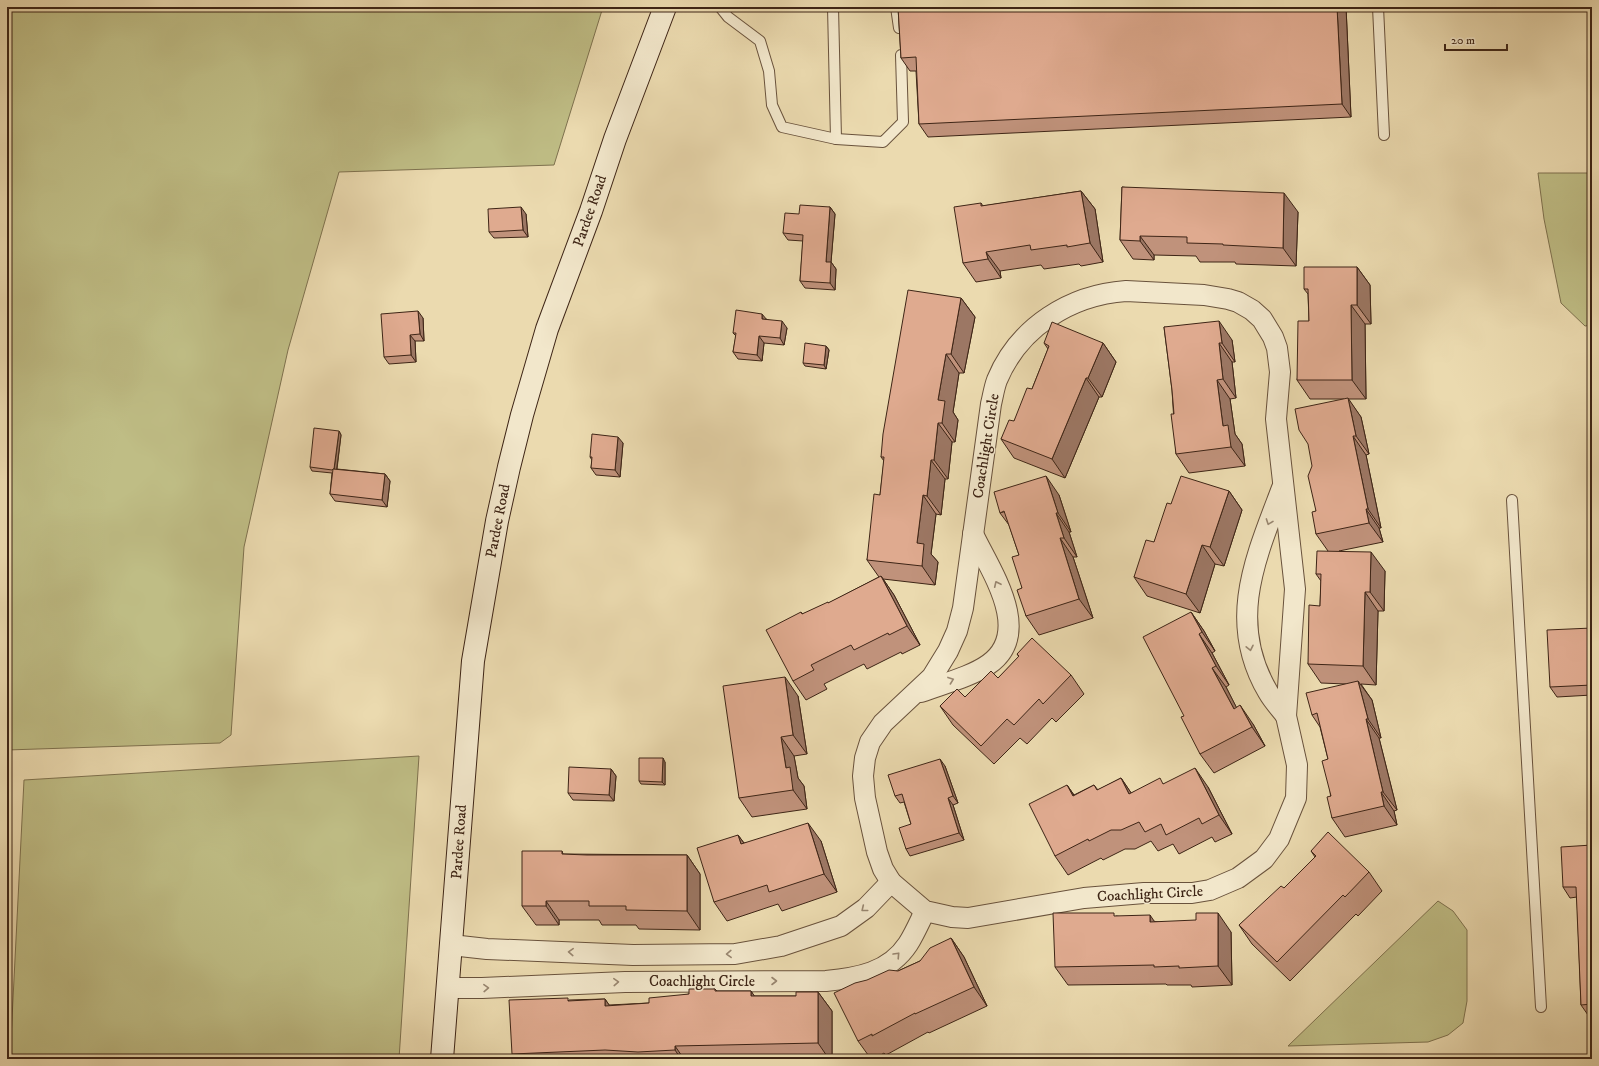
<svg xmlns="http://www.w3.org/2000/svg" width="1599" height="1066" font-family="'IM FELL DW Pica',serif">
<style>
.green{fill:#bfbd85;stroke:#7e714e}
.lines{fill:none;stroke-linecap:round;stroke-linejoin:round}
.service-casing{stroke:#69523c;stroke-width:12}
.minor-casing{stroke:#69523c;stroke-width:22}
.secondary-casing{stroke:#3e2516;stroke-width:24}
.service{stroke:#f2e7cb;stroke-width:10}
.minor{stroke:#f2e7cb;stroke-width:20}
.secondary{stroke:#f2e7cb;stroke-width:22}
.wall{fill:#c0927b;stroke:#3e2516}
.shaded-wall{fill:#9c7764;stroke:#3e2516}
.building{fill:#dfaa8f;stroke:#3e2516}
.oneway{stroke:#988670}
.labels{text-anchor:middle;dominant-baseline:central;stroke-width:3;stroke-linejoin:round;paint-order:stroke}
.street-label{font-size:15px;fill:#3e2516;stroke:#f2e7cb}
</style>
<rect width="100%" height="100%" fill="#ebdaaf"/>
<filter id="stains"><feTurbulence type="fractalNoise" baseFrequency=".005" numOctaves="4"/><feColorMatrix values="0 0 0 0 .2 0 0 0 0 .09 0 0 0 0 .02 0 0 0 .5 -.17"/></filter>
<radialGradient id="worn" r=".72"><stop offset=".6" stop-color="#630" stop-opacity="0"/><stop offset="1" stop-color="#630" stop-opacity=".3"/></radialGradient>
<!-- green -->
<g class="green">
<path d="M7,7H603L554,165L339,172L288,350L244,547L231,735L220,743L7,750Z"/>
<path d="M1538,173H1592V325L1585,326L1561,303L1544,219Z"/>
<path d="M419,756L399,1059H10L24,780Z"/>
<path d="M1438,901L1453,911L1467,930V1001L1463,1023L1448,1035L1428,1042L1288,1046Z"/>
</g>
<g class="lines">
<!-- service casing -->
<g class="service-casing">
<g id="service">
<path d="M720,7L728,17L760,41L769,71L772,105L782,127L836,139L883,142L903,122L901,55"/>
<path d="M833,7L836,139"/>
<path d="M896,7L899,28"/>
<path d="M1378,7L1384,135"/>
<path d="M1512,500L1541,1007"/>
</g>
</g>
<!-- minor casing -->
<g class="minor-casing">
<g id="minor">
<path d="M1126,291L1204,295L1228,299L1238,302L1252,310L1262,319L1273,337L1277,348L1280,372L1276,419L1295,589L1286,716L1297,765L1296,798L1279,839L1264,859L1238,878L1210,890L1192,893H1144L1084,898L968,918L952,917L925,911L891,882L883,869L877,852L865,798L863,776L865,758L870,742L883,723L932,677L948,651L957,631L963,608L991,404C993,396 994,388 997,380C1019,327 1070,295 1126,291Z"/>
<path d="M1282,488C1256,557 1226,621 1268,692C1273,701 1280,708 1286,716"/>
<path d="M921,692C942,684 971,677 989,664C1034,632 990,570 973,534"/>
<path d="M451,945L487,949L633,955L735,954L781,946L841,926L866,908L891,882"/>
<path d="M447,988H482L625,982L826,981C857,978 889,973 908,944C915,933 920,921 925,911"/>
</g>
</g>
<!-- secondary casing -->
<g class="secondary-casing">
<path id="secondary" d="M442,1059L473,661L497,521L509,467L522,415L547,329L591,211L615,139L665,7"/>
</g>
<!-- service -->
<use href="#service" class="service"/>
<!-- minor -->
<use href="#minor" class="minor"/>
<!-- secondary -->
<use href="#secondary" class="secondary"/>
</g>
<!-- wall -->
<g class="wall">
<path d="M898,7H1346L1351,117L928,137L919,124L916,71H910L901,58Z"/>
<path d="M1122,187L1298,212L1296,266L1236,264L1235,262H1200L1196,256L1154,255V260L1133,259L1120,240Z"/>
<path d="M1081,191L1095,209L1103,262L1081,266L1079,264L1044,269L1041,265L1000,271L1001,278L976,282L963,263L981,203L983,206Z"/>
<path d="M830,207L835,214L831,262L836,269L835,290L805,288L800,281L803,241L788,240L783,233L799,214Z"/>
<path d="M526,214L528,237L494,238L489,232Z"/>
<path d="M1357,267L1370,285L1371,324H1365L1366,399H1348L1361,417L1369,454L1366,455L1381,528H1379L1383,542L1339,551L1385,571L1384,611H1378L1376,685L1361,684L1372,700L1381,738H1379L1397,810L1394,811L1397,825L1345,837L1332,818L1328,759L1320,727L1312,715L1346,684L1321,683L1308,664L1320,606L1321,581L1316,574L1328,551L1316,534V511L1344,399H1310L1297,380L1309,321L1308,294L1304,289Z"/>
<path d="M961,298L975,317L964,373H959L953,412L958,420L955,442H952L948,479H945L941,515L936,514L931,554L938,562L935,585L883,579L894,595L920,645L902,654L901,652L867,669L864,664L824,684L827,689L806,700L793,681L801,612L803,614L829,603L879,577L867,560L880,495L884,461L881,457Z"/>
<path d="M423,318L424,341H415L416,362L389,364L384,357Z"/>
<path d="M766,319L787,328L784,345L764,343L762,361L738,359L733,352L736,336L733,333Z"/>
<path d="M1164,327L1232,340L1235,362H1232L1236,398L1230,399L1235,434L1242,444L1245,466L1189,473L1176,454L1172,390Z"/>
<path d="M1044,343H1103L1116,362L1102,397H1099L1065,478L1014,458L1001,439L1014,421L1032,389L1048,349Z"/>
<path d="M826,346L829,350L826,369L805,366L803,363Z"/>
<path d="M339,431L341,435L337,469L385,474L390,481L387,507L335,501L330,494L332,473L312,471L310,467Z"/>
<path d="M623,443L620,477L596,475L591,468L592,460L590,457Z"/>
<path d="M1229,491L1242,510L1224,566L1215,564L1200,613L1147,596L1134,577L1154,542L1171,504Z"/>
<path d="M1059,495L1071,532H1069L1077,557H1073L1093,618L1039,635L1026,616L1022,588L1019,555L1009,525L1000,513Z"/>
<path d="M1191,612L1204,631L1215,651L1212,653L1229,685L1226,687L1236,707L1253,724L1265,746L1214,773L1200,754Z"/>
<path d="M1592,628V695L1557,697L1550,687Z"/>
<path d="M1017,654L1071,675L1084,694L1056,722L1052,718L1027,744L1020,738L994,764L953,725L940,706L965,697L998,678L1019,657Z"/>
<path d="M798,696L807,754L794,756L798,778L804,786L807,809L752,817L739,798Z"/>
<path d="M665,762V785L641,784L639,781Z"/>
<path d="M945,766L958,803L953,805L964,840L910,856L906,849L911,824L904,802L900,803L895,796Z"/>
<path d="M611,769L616,776L614,801L573,800L568,793Z"/>
<path d="M1121,778L1131,793L1164,784L1208,787L1232,834L1215,842L1212,837L1179,854L1173,844L1158,851L1151,841L1135,849H1125L1103,860L1101,858L1068,875L1055,856L1067,785L1074,795L1094,785L1098,790Z"/>
<path d="M738,835L744,843L821,841L837,892L782,911L778,904L727,921L714,902Z"/>
<path d="M1592,845V1015H1588L1581,1005L1577,897L1570,898L1563,887Z"/>
<path d="M562,851L563,854L687,855L700,874V930L639,929L636,925H602L599,920H559V925H536L522,906Z"/>
<path d="M1311,851L1369,872L1382,891L1358,916L1356,914L1290,981L1252,944L1239,925L1284,888L1315,857Z"/>
<path d="M1116,916L1231,932L1232,985L1192,987L1191,985H1167L1166,984L1068,985L1055,967Z"/>
<path d="M951,938L964,957L987,1006L929,1033L928,1032L886,1055L884,1053L874,1059H871L858,1041L898,971L920,961Z"/>
<path d="M715,989L717,991H751L754,996H796L818,992L832,1011V1059H516L512,1054L569,1000L605,999L609,1005L649,1003L689,994Z"/>
</g>
<!-- shaded-wall -->
<g class="shaded-wall">
<path d="M1337,7H1346L1351,117L1342,104Z"/>
<path d="M1081,191L1095,209L1103,262L1090,243Z"/>
<path d="M1284,193L1298,212L1296,266L1283,248Z"/>
<path d="M521,207L526,214L528,237L523,230Z"/>
<path d="M830,207L835,214L831,262L836,269L835,290L830,283L826,262Z"/>
<path d="M1140,236L1154,255V260L1140,241Z"/>
<path d="M986,252L1000,271L1001,278L988,259Z"/>
<path d="M1357,267L1370,285L1371,324L1357,305Z"/>
<path d="M961,298L975,317L964,373L951,354Z"/>
<path d="M1351,305L1365,324L1366,399L1352,380Z"/>
<path d="M418,311L423,318L424,341L420,334Z"/>
<path d="M762,314L767,320L762,319Z"/>
<path d="M782,321L787,328L784,345L780,338Z"/>
<path d="M1219,321L1232,340L1235,362L1222,343Z"/>
<path d="M410,335L415,341L416,362L411,355Z"/>
<path d="M759,336L764,343L762,361L757,355Z"/>
<path d="M1103,343L1116,362L1102,397L1088,378Z"/>
<path d="M1219,343L1232,362L1236,398L1223,379Z"/>
<path d="M826,346L829,350L826,369L824,365Z"/>
<path d="M946,354L959,373L953,412L958,420L955,442L942,423L938,400Z"/>
<path d="M1086,378L1099,397L1065,478L1052,459Z"/>
<path d="M1217,380L1230,399L1235,434L1242,444L1245,466L1231,447L1223,426Z"/>
<path d="M1348,398L1361,417L1369,454L1356,436Z"/>
<path d="M938,423L952,442L948,479L934,460Z"/>
<path d="M339,431L341,435L336,474L334,470Z"/>
<path d="M1353,436L1366,455L1381,528L1368,509Z"/>
<path d="M618,437L623,443L620,477L615,470Z"/>
<path d="M931,460L945,479L941,515L927,496Z"/>
<path d="M385,474L390,481L387,507L382,500Z"/>
<path d="M1046,476L1059,495L1071,532L1058,513Z"/>
<path d="M1229,491L1242,510L1224,566L1210,547Z"/>
<path d="M923,495L936,514L931,554L938,562L935,585L922,566L917,543Z"/>
<path d="M1366,509L1379,528L1383,542L1369,523Z"/>
<path d="M1056,513L1069,532L1077,557L1064,538Z"/>
<path d="M1060,538L1073,557L1093,618L1079,599Z"/>
<path d="M1202,545L1215,564L1200,613L1186,594Z"/>
<path d="M1371,552L1385,571L1384,611L1370,592Z"/>
<path d="M881,576L894,595L920,645L907,626Z"/>
<path d="M1365,592L1378,611L1376,685L1363,666Z"/>
<path d="M1191,612L1204,631L1215,651L1202,632Z"/>
<path d="M1199,634L1212,653L1229,685L1216,666Z"/>
<path d="M1212,668L1226,687L1247,728L1234,709Z"/>
<path d="M785,677L798,696L807,754L793,735Z"/>
<path d="M1358,681L1372,700L1381,738L1368,719Z"/>
<path d="M1240,705L1253,724L1265,746L1252,727Z"/>
<path d="M1366,719L1379,738L1397,810L1383,792Z"/>
<path d="M781,737L794,756L798,778L804,786L807,809L793,790L786,768Z"/>
<path d="M663,758L665,762V785L662,782Z"/>
<path d="M940,759L945,766L958,803L953,796Z"/>
<path d="M1195,768L1208,787L1232,834L1219,815Z"/>
<path d="M611,769L616,776L614,801L609,795Z"/>
<path d="M1121,778L1134,797L1129,794Z"/>
<path d="M1067,785L1080,804L1073,796Z"/>
<path d="M1381,792L1394,811L1397,825L1384,806Z"/>
<path d="M948,798L953,805L964,840L959,833Z"/>
<path d="M808,823L821,841L837,892L824,874Z"/>
<path d="M738,835L752,854L741,844Z"/>
<path d="M687,855L700,874V930L687,911Z"/>
<path d="M546,901L559,920V925L546,906Z"/>
<path d="M1218,913L1231,932L1232,985L1218,966Z"/>
<path d="M1150,915L1163,934L1150,922Z"/>
<path d="M951,938L964,957L987,1006L974,987Z"/>
<path d="M751,991L764,1010L751,996Z"/>
<path d="M818,992L832,1011V1059H829L818,1043Z"/>
<path d="M605,999L618,1018L605,1006Z"/>
<path d="M675,1046L684,1059H681L675,1050Z"/>
</g>
<!-- building -->
<g class="building">
<path d="M898,7H1337L1342,104L919,124L916,57L901,58Z"/>
<path d="M1122,187L1284,193L1283,248L1223,245V244L1187,243V237L1140,236V241L1120,240Z"/>
<path d="M1081,191L1090,243L1067,247V245L1031,250L1030,245L986,252L988,259L963,263L954,207L981,203V206Z"/>
<path d="M800,205L830,207L826,262H831L830,283L800,281L803,235L783,233L785,213L799,214Z"/>
<path d="M521,207L523,230L489,232L488,209Z"/>
<path d="M1304,267H1357V305H1351L1352,380H1297L1298,321H1309L1308,289H1304Z"/>
<path d="M908,290L961,298L951,354H946L938,400L945,401L942,423H938L934,460H931L927,496L923,495L917,543L924,544L922,566L867,560L874,494L880,495L884,457H881L883,434Z"/>
<path d="M736,310L762,314V319L782,321L780,338L759,336L757,355L733,352L736,333H733Z"/>
<path d="M418,311L420,334L410,335L411,355L384,357L381,314Z"/>
<path d="M1219,321L1222,343H1219L1223,379L1217,380L1223,426L1228,425L1231,447L1176,454L1171,414H1174L1172,390L1164,327Z"/>
<path d="M1052,322L1103,343L1088,378H1086L1052,459L1001,439L1009,420L1014,421L1027,388L1032,389L1049,346L1044,343Z"/>
<path d="M805,343L826,346L824,365L803,363Z"/>
<path d="M1348,398L1356,436H1353L1368,509H1366L1369,523L1316,534L1312,512L1316,511L1308,476L1312,466L1308,444L1299,430L1295,409Z"/>
<path d="M314,428L339,431L334,469H333L332,470L310,467Z"/>
<path d="M592,434L618,437L615,470L591,468L592,457H590Z"/>
<path d="M333,469L385,474L382,500L330,494Z"/>
<path d="M1046,476L1058,513H1056L1064,538H1060L1079,599L1026,616L1017,590L1022,588L1012,557L1019,555L1004,511L1000,513L994,492Z"/>
<path d="M1181,476L1229,491L1210,547L1202,545L1186,594L1134,577L1146,540L1154,542L1167,503L1171,504Z"/>
<path d="M1317,551L1371,552L1370,592H1365L1363,666L1308,664L1309,605L1320,606L1321,574H1316Z"/>
<path d="M881,576L907,626L889,635L888,633L854,650L851,645L811,665L814,670L793,681L766,630L801,612L802,614L828,602V603Z"/>
<path d="M1191,612L1202,632L1199,634L1216,666L1212,668L1234,709L1240,705L1252,727L1200,754L1181,717L1184,716L1143,637Z"/>
<path d="M1592,628V685L1550,687L1547,630Z"/>
<path d="M1032,638L1071,675L1043,704L1039,699L1014,725L1007,719L981,746L940,706L957,689L965,697L991,671L998,678L1019,656L1017,654Z"/>
<path d="M785,677L793,735L781,737L786,768L790,767L793,790L739,798L723,686Z"/>
<path d="M1358,681L1368,719H1366L1383,792H1381L1384,806L1332,818L1327,797L1331,796L1322,761L1328,759L1317,713L1312,715L1306,693Z"/>
<path d="M639,758H663L662,782L639,781Z"/>
<path d="M940,759L953,796L948,798L959,833L906,849L899,828L911,824L902,794L895,796L888,775Z"/>
<path d="M569,767L611,769L609,795L568,793Z"/>
<path d="M1195,768L1219,815L1202,824L1199,818L1166,835L1161,824L1145,832L1139,822L1121,830H1111L1089,841L1088,839L1055,856L1029,804L1067,785L1073,796L1094,785L1097,790L1121,778L1129,794L1160,778L1163,784Z"/>
<path d="M808,823L824,874L769,892L767,885L714,902L697,848L738,835L741,844Z"/>
<path d="M1328,832L1369,872L1345,897L1343,895L1277,962L1239,925L1281,886L1284,888L1316,856L1311,851Z"/>
<path d="M1592,845V1004L1581,1005L1576,887H1563L1561,847Z"/>
<path d="M522,851H562V854L587,855H687V911L626,910V906H589V901H546V906H522Z"/>
<path d="M1053,913H1114V916L1150,915V922L1196,920V913H1218V966L1179,968V966L1154,967V965L1055,967Z"/>
<path d="M951,938L974,987L915,1014V1013L872,1036V1034L858,1041L834,993L855,983L867,980L889,970L898,971L920,961L930,948Z"/>
<path d="M689,989H715V991H751V996H796V992H818V1043L675,1046V1050L638,1052L605,1050L512,1054L509,1000L568,998V1001L605,999V1006L649,1003V998L689,994Z"/>
</g>
<!-- one-way arrows -->
<defs><path id="oneway-chevron" d="M-2-3.5L2.5 0L-2 3.5" fill="none" stroke-width="1.6" stroke-linecap="round" stroke-linejoin="round"/></defs>
<g class="oneway">
<use href="#oneway-chevron" transform="translate(1269 522) rotate(110)"/>
<use href="#oneway-chevron" transform="translate(997 584) rotate(-115)"/>
<use href="#oneway-chevron" transform="translate(1250 648) rotate(78)"/>
<use href="#oneway-chevron" transform="translate(951 680) rotate(-20)"/>
<use href="#oneway-chevron" transform="translate(864 909) rotate(141)"/>
<use href="#oneway-chevron" transform="translate(571 952) rotate(-177)"/>
<use href="#oneway-chevron" transform="translate(729 954) rotate(178)"/>
<use href="#oneway-chevron" transform="translate(897 955) rotate(-47)"/>
<use href="#oneway-chevron" transform="translate(774 981)"/>
<use href="#oneway-chevron" transform="translate(616 982) rotate(-3)"/>
<use href="#oneway-chevron" transform="translate(486 988) rotate(-2)"/>
</g>
<g class="labels">
<!-- street labels -->
<g class="street-label">
<text transform="translate(590 211) rotate(-71)">Pardee Road</text>
<text transform="translate(986 446) rotate(-81)">Coachlight Circle</text>
<text transform="translate(498 521) rotate(-79)">Pardee Road</text>
<text transform="translate(459 842) rotate(-86)">Pardee Road</text>
<text transform="translate(1150 894) rotate(-3)">Coachlight Circle</text>
<text x="702" y="981">Coachlight Circle</text>
</g>
</g>
<!-- margin -->
<rect width="1599" height="1066" fill="none" stroke="#ebdaaf" stroke-width="24"/>
<rect x="8" y="8" width="1583" height="1050" fill="none" stroke="#3e2516" stroke-width="2"/>
<rect x="12" y="12" width="1575" height="1042" fill="none" stroke="#3e2516"/>
<!-- scale -->
<path d="M1445 44v6h62v-6" fill="none" stroke="#3e2516" stroke-width="2"/>
<text x="1451" y="44" font-size="12" fill="#3e2516" stroke="#f2e7cb" stroke-width="3" paint-order="stroke">20 m</text>
<rect width="100%" height="100%" filter="url(#stains)"/>
<rect width="100%" height="100%" fill="url(#worn)"/>
</svg>
